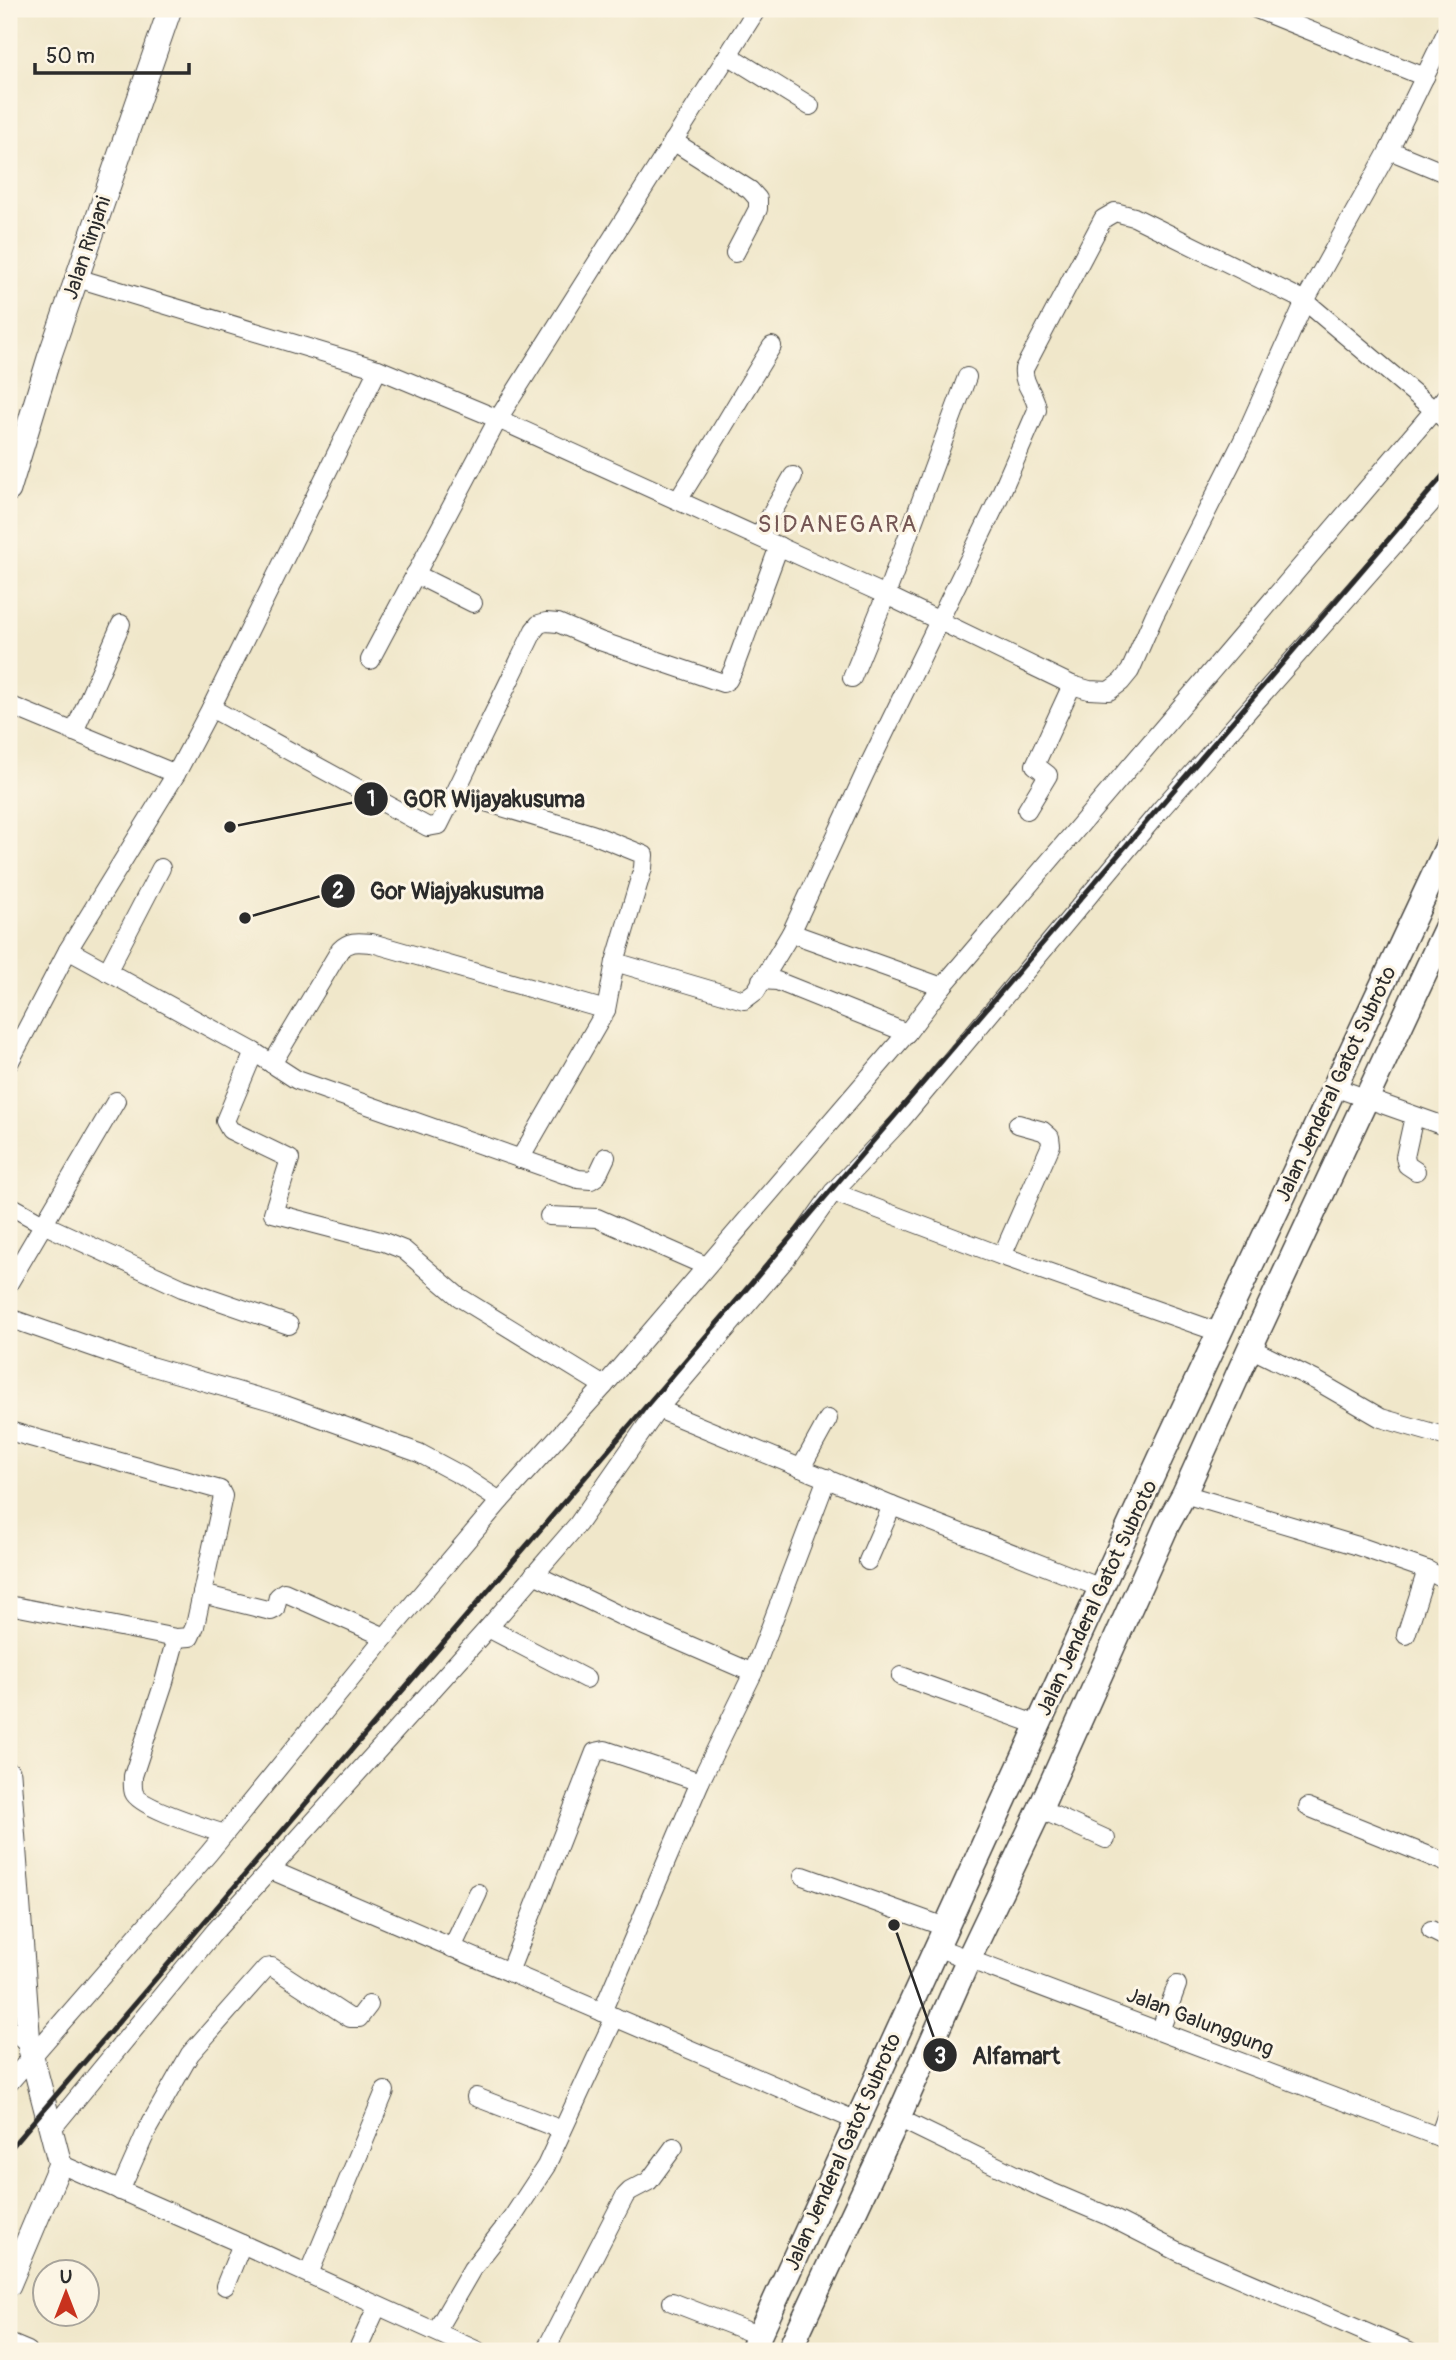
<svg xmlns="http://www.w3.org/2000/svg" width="1456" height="2360" font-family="Pangolin,sans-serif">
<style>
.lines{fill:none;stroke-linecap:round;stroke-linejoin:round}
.minor-casing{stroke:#494743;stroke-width:20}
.tertiary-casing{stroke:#494743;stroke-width:25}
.secondary-casing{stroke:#494743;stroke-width:27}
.minor{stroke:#fff;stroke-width:18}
.tertiary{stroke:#fff;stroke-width:23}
.secondary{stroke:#fff;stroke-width:24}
.rail{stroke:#2b2b2b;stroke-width:5}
.labels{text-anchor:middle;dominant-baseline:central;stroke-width:6;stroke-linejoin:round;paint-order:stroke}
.street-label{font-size:21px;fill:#2b2b2b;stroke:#fcf5e5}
.quarter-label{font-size:24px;letter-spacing:2px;fill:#745654;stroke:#fcf5e5}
.leader{fill:none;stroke:#2b2b2b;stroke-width:2.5}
.callout-dot{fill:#2b2b2b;stroke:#fcf5e5;stroke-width:2.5}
.mark-label{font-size:21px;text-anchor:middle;font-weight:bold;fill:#fff}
.callout-label{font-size:23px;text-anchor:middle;font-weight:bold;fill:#2b2b2b;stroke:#fcf5e5;stroke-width:6;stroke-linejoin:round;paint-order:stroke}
</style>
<rect width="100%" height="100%" fill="#fcf5e5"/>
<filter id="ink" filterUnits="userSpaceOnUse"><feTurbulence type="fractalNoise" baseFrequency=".0143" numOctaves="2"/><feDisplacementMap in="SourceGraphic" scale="14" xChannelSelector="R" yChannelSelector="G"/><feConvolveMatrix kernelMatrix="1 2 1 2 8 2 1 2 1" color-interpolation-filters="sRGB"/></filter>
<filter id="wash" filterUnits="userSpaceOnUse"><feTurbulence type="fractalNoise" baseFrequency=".00686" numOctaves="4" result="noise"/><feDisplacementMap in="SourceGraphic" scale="28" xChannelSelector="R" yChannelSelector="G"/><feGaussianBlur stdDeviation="1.57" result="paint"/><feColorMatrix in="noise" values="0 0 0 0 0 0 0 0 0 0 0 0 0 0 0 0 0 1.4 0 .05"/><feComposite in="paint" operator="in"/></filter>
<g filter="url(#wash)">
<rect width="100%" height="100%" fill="#f0e7ca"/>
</g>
<g filter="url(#ink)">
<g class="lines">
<!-- minor casing -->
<g class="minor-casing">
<g id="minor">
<path d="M1256,9L1425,77"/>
<path d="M728,55L810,106"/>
<path d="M673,141L750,190L758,199V209L735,253"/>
<path d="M1389,150L1447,174"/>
<path d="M77,278L378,369"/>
<path d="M678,500C711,449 740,397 772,346"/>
<path d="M759,536L793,476"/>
<path d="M415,574L473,603"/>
<path d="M370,660L498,419L886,595L1072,685L1089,690L1109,691L1121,682L1130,671L1154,616L1244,438L1305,301L1389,150L1447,31"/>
<path d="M852,678L886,595L967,377"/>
<path d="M9,705L176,774"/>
<path d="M211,708L428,827L439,825L455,793L592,834L644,855L643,868L615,962L606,1010L520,1159"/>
<path d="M74,732L121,624"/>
<path d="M455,793L534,630L539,624L546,622L558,623L600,641L723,683L728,680L734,668L779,546"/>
<path d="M1027,810L1048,775L1035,765L1072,685"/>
<path d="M791,933L865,773L997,502L1037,410C1037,395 1022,385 1024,369L1103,219L1115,212L1134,217L1305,301L1447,421"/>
<path d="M68,950L254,1052L297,1080L578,1179L591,1180L597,1176L606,1157"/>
<path d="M615,962L744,1000L756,991L791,933L942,987"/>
<path d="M107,972L161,868"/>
<path d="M761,980L777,981L907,1033"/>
<path d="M254,1052L225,1121L230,1130L290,1159L273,1213L384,1242L404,1250L459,1297L604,1386"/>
<path d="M9,1063L68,950L176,774L211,708L378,369L498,419L757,9"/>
<path d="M272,1064L340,950C350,940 359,942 372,943L606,1010"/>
<path d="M1334,1087L1447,1127"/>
<path d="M1414,1116L1405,1157L1407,1165L1416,1171"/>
<path d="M833,1192L1002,1256L1221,1333"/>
<path d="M9,1205L43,1224L182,1288L289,1325"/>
<path d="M549,1216L597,1218L706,1266"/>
<path d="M1002,1256L1051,1145L1050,1137L1043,1131L1018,1124"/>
<path d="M9,1283L116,1101"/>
<path d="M9,1318L133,1361L285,1405L419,1453L462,1476L500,1501"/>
<path d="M1250,1348L1317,1381L1381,1418L1447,1437"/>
<path d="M658,1409L892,1506L1101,1588"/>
<path d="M9,1431L220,1490L223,1496L195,1626L190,1637L176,1638L9,1605"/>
<path d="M801,1468L828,1419"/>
<path d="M1184,1494L1355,1545L1427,1570L1447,1581"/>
<path d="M868,1561L892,1506"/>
<path d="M534,1574L619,1615L753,1673"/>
<path d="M202,1594L271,1611L275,1609L278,1597L284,1592L385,1637"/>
<path d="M488,1628L586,1679"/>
<path d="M1406,1635L1427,1570"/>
<path d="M176,1638L164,1682L133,1776C133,1781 132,1788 134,1793C139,1807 207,1828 224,1834"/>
<path d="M901,1676L1038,1725"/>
<path d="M1308,1807L1447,1863"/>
<path d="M1040,1809L1106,1839"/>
<path d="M271,1870L857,2121"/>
<path d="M803,1876L945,1927"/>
<path d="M1431,1930L1447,1938"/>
<path d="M936,1947L1447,2140"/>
<path d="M452,1948L478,1893"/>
<path d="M509,1972L595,1752L605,1750L700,1782"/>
<path d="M602,2012L700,1782L753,1673L827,1478"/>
<path d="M9,2029L29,2045"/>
<path d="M1160,2031L1177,1985"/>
<path d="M9,2083L209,1853L385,1637L500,1501L604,1386L907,1033L942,987L1447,395"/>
<path d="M476,2097L562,2130"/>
<path d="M898,2118L1044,2189L1108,2216L1179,2252L1409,2351"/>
<path d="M51,2130L215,1931L488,1628L578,1524L658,1409L785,1260L833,1192L902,1119L1162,808L1447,485"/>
<path d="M1439,2137L1447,2114"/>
<path d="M60,2164L242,2244L478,2351"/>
<path d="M120,2191L148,2128L190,2054L266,1968L272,1967L350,2018H359L369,2005"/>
<path d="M309,2274L385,2091"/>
<path d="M225,2286L242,2244"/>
<path d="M672,2302L760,2336"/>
<path d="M436,2331L472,2269L512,2218L546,2166L615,2017"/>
<path d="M9,2343L28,2351"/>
<path d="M357,2351L377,2307"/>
<path d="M545,2351L625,2196L630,2191L649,2181L674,2147"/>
</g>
</g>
<!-- tertiary casing -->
<g class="tertiary-casing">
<g id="tertiary">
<path d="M9,490L49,358L170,9"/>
<path d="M9,1774L29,2045L60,2164L9,2285"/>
</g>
</g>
<!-- secondary casing -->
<g class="secondary-casing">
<g id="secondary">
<path d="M752,2351L1160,1459L1447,847"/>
<path d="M789,2351L898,2118L969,1958L1040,1809L1167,1525L1184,1494L1250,1348L1447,926"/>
</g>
</g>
<!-- minor -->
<use href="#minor" class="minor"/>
<!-- tertiary -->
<use href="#tertiary" class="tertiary"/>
<!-- secondary -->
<use href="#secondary" class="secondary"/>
<!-- rail -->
<path class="rail" d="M9,2150L1447,471"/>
</g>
</g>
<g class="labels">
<!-- street labels -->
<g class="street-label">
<text transform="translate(87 248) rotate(-71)">Jalan Rinjani</text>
<text transform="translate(1336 1084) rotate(-65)">Jalan Jenderal Gatot Subroto</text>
<text transform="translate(1097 1598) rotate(-65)">Jalan Jenderal Gatot Subroto</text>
<text transform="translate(1200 2022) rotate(21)">Jalan Galunggung</text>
<text transform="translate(843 2152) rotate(-66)">Jalan Jenderal Gatot Subroto</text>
</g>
<!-- quarter labels -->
<g class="quarter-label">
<text x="838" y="524">SIDANEGARA</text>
</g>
</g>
<!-- callouts -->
<path class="leader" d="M230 827L371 799M245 918L338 891M894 1925L940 2055"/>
<g class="callout-dot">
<circle cx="230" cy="827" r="7"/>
<circle cx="245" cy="918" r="7"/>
<circle cx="894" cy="1925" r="7"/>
<circle cx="371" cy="799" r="18"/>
<circle cx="338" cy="891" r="18"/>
<circle cx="940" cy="2055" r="18"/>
</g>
<g class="mark-label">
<text x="371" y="806">1</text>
<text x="338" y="898">2</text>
<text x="940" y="2063">3</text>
</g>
<g class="callout-label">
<text x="494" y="807">GOR Wijayakusuma</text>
<text x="457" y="899">Gor Wiajyakusuma</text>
<text x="1016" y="2064">Alfamart</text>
</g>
<!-- margin -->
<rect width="1456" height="2360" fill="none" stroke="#fcf5e5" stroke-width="35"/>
<!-- north arrow -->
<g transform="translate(66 2293)"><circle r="33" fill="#fcf5e5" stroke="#a8a49b" stroke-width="2"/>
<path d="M0-5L12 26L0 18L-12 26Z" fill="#c8321e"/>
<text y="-10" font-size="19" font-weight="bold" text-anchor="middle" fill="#2b2b2b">U</text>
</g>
<!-- scale -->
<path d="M35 63v10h154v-10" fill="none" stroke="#2b2b2b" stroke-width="3.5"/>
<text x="46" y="63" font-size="21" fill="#2b2b2b" stroke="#fcf5e5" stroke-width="5" paint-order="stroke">50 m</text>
</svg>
